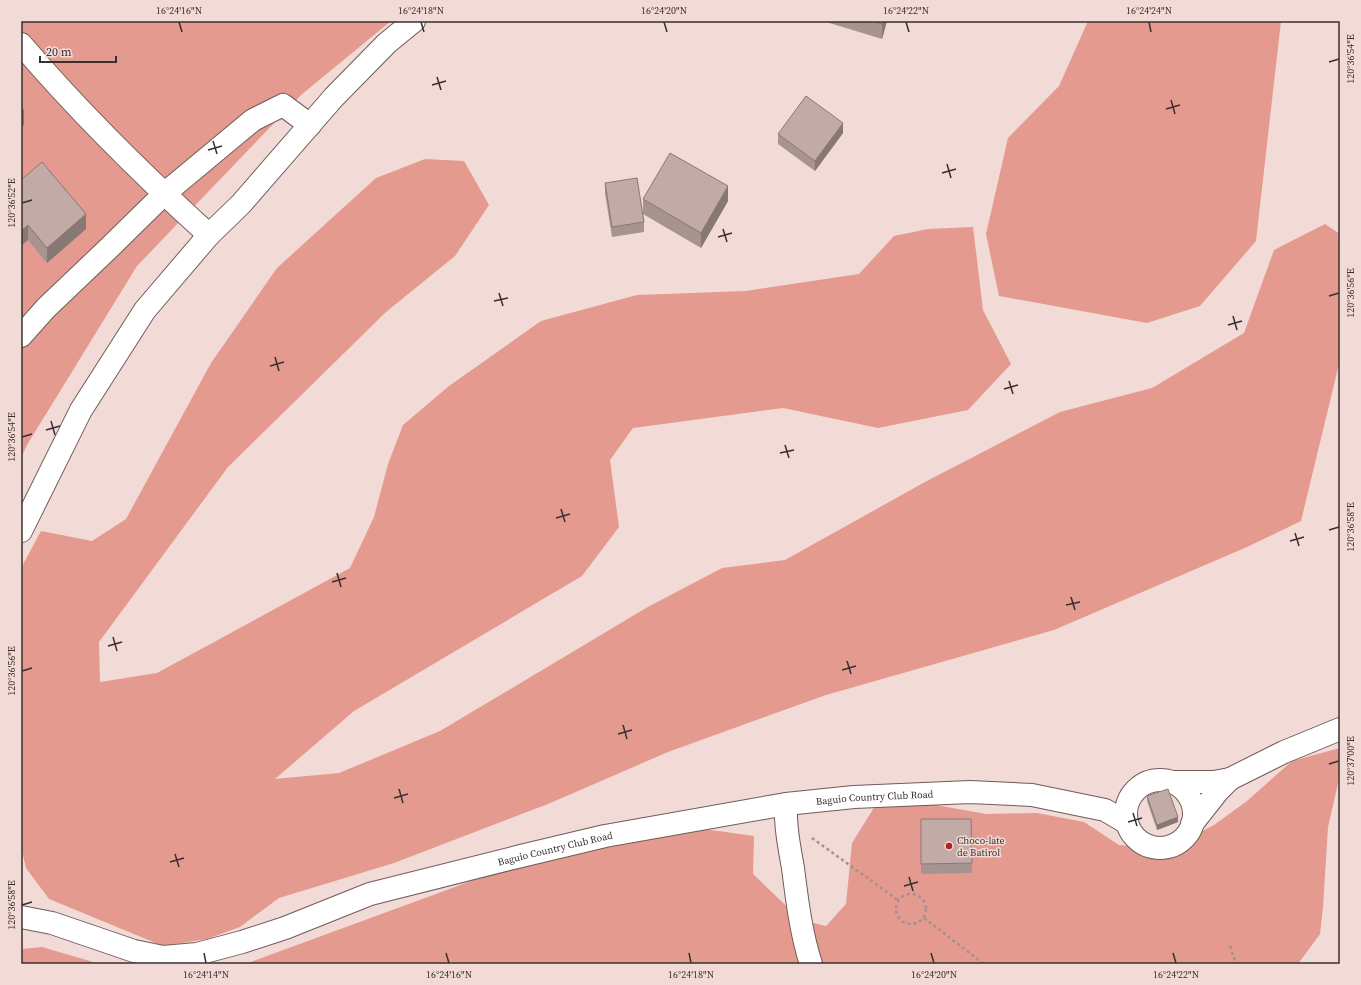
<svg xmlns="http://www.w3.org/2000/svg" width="1361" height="985" font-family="'Source Serif 4',serif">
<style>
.green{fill:#e59a8f}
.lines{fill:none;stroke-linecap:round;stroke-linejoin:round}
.minor-casing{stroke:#705b58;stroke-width:24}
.path{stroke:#a3918f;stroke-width:2.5;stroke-dasharray:3 3;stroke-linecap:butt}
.minor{stroke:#fff;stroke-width:22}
.wall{fill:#a79390}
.shaded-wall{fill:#887875}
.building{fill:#c2aba7;stroke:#887875}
.ticks{fill:none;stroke:#382f2e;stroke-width:1.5}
.poi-dot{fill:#b12218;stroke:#f2dad6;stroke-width:1.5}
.labels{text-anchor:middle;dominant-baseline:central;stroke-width:3;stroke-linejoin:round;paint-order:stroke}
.street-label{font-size:10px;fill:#382f2e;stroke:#f2dad6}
.poi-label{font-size:10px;fill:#382f2e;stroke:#f2dad6;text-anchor:start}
.neatline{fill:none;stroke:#382f2e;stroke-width:1.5}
.ticks-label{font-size:10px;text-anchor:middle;fill:#382f2e}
</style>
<rect width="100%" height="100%" fill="#f2dad6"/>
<!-- green -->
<g class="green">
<path d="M21,21H391L301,95L137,266L27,445L21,458Z"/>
<path d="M1088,21H1281L1256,241L1200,306L1147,323L999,296L986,234L1008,138L1059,86Z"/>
<path d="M425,159L464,161L489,205L455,256L386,312L228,467L99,642L100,682L157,673L350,568L374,517L388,464L403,425L449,386L541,321L637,295L745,291L859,274L894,236L928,229L973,227L983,310L1011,364L968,410L878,428L783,408L633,428L610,460L619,527L582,576L354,711L275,779L339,773L440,731L646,608L722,568L785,560L925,482L1060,412L1152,388L1244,333L1274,250L1325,224L1340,234V360L1301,521L1247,547L1054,630L826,695L668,752L548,804L394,863L279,898L240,927L207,939L163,946L49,899L26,868L21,847V568L41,531L92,541L126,519L211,363L277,268L376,178Z"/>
<path d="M1340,748V775L1328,827L1323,907L1320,934L1298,964H245L474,880L582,852L697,828L754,836L753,874L801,920L826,926L846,904L852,843L875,806L913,804L936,805L986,814L1037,813L1084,822L1119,845L1166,849L1214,825L1247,801L1292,761Z"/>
<path d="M42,947L100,964H21V949Z"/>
</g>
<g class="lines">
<!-- minor casing -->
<g class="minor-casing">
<g id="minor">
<path d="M21,44C79,112 143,175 209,235"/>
<path d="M21,336L46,308L110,247L164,194L253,120L283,105L310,125"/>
<path d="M21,531L81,410L145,310L209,235L241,204L334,97L387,43L414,21"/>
<circle cx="1160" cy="814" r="34"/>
<path d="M1173,782H1214L1230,779L1284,752L1340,729"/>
<path d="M786,804C785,825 789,846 793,868C797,900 801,933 811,964"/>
<path d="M1192,824L1218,791L1230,779"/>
<path id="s1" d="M21,917L52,923L134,951L163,957L197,954L242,942L285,928L370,894L521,856L605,836L786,804L854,797L970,792L1032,795L1105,810L1127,823"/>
</g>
</g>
<!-- path -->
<g class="path">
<path d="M812,838L898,900"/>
<circle cx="911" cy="909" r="15"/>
<path d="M924,918L984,964"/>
<path d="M1230,946L1236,964"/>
</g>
<!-- minor -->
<use href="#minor" class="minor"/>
</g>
<!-- wall -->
<g class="wall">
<path d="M823,21H887L882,39Z"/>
<path d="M843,133L815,171L778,144V134Z"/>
<path d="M21,180L86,229L47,263L28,240Z"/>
<path d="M605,183L644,222V232L612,237L605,193Z"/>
<path d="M643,199L728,201L701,248L643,214Z"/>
<path d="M1147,796L1178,822L1157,830L1147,801Z"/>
<path d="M921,819H971L972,873L921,874Z"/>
</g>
<!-- shaded-wall -->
<g class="shaded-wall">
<path d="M883,21H887L882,39V24Z"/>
<path d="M24,110V125L21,127V113Z"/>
<path d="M843,123V133L815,171V161Z"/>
<path d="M728,186V201L701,248V233Z"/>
<path d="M86,214V229L47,263V248Z"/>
<path d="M28,225V240L21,246V231Z"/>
<path d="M1178,817V822L1157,830V825Z"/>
</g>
<!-- building -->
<g class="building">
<path d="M872,21H883L882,24Z"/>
<path d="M806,96L843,123L815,161L778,134Z"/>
<path d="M21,107L24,110L21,113Z"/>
<path d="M670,153L728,186L701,233L643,199Z"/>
<path d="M42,162L86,214L47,248L28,225L21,231V180Z"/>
<path d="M637,178L644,222L612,227L605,183Z"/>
<path d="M1168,789L1178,817L1157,825L1147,796Z"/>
<path d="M921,819H971L972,863L921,864Z"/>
</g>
<!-- ticks -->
<path class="ticks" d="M179,22L182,32M421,22L424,32M664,22L667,32M906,22L909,32M1149,22L1151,32M1329,62L1339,59M437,77L441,90M432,85L446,81M1171,100L1175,114M1166,109L1180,105M213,141L217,154M208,150L222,146M947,164L951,178M942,173L956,169M22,203L32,200M723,229L727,242M718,237L732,233M499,293L503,306M1329,296L1339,293M494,301L508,298M1233,316L1237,330M1228,325L1242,321M275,357L279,371M270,366L284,362M1009,381L1013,394M1004,389L1018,385M51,421L55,435M46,430L60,426M22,437L32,434M785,445L789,458M780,453L794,450M561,509L565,522M556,518L570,514M1329,530L1339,527M1295,533L1299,546M1290,541L1304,537M337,573L341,587M332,582L346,578M1071,597L1075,610M1066,605L1080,602M113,637L117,651M108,646L122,642M847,661L851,674M842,670L856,666M22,671L32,668M623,725L627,739M618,734L632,730M1329,764L1339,761M399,789L403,803M394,798L408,794M1133,813L1137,826M1128,822L1142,818M175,854L179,867M170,862L184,858M909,877L913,891M904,886L918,882M22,905L32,902M204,953L206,963M446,953L449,963M689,953L691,963M931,953L934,963M1173,953L1176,963"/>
<!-- markers -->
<circle class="poi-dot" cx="949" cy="846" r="4"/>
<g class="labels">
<!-- street labels -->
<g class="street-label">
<text stroke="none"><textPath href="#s1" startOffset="880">Baguio Country Club Road</textPath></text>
<text stroke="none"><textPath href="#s1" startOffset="556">Baguio Country Club Road</textPath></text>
</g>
<!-- poi labels -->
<g class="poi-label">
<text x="957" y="840">Choco-late<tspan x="957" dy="12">de Batirol</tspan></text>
</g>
</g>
<!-- border -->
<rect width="1361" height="985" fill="none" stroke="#f2dad6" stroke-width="44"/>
<!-- scale -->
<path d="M40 56v6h76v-6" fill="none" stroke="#382f2e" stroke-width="2"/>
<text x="46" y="56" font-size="12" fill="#382f2e" stroke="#f2dad6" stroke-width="3" paint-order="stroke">20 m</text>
<rect x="22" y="22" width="1317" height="941" class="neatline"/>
<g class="ticks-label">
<text x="179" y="14">16°24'16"N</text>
<text x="421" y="14">16°24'18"N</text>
<text x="664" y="14">16°24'20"N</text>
<text x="906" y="14">16°24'22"N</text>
<text x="1149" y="14">16°24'24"N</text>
<text transform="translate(1350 59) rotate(-90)" y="4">120°36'54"E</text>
<text transform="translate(11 203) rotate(-90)" y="4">120°36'52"E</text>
<text transform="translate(1350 293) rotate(-90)" y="4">120°36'56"E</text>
<text transform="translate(11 437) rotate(-90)" y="4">120°36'54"E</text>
<text transform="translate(1350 527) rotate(-90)" y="4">120°36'58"E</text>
<text transform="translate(11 671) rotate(-90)" y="4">120°36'56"E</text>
<text transform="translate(1350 761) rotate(-90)" y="4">120°37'00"E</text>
<text transform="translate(11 905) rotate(-90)" y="4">120°36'58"E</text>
<text x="206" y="978">16°24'14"N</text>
<text x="449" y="978">16°24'16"N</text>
<text x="691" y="978">16°24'18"N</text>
<text x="934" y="978">16°24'20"N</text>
<text x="1176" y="978">16°24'22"N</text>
</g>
</svg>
